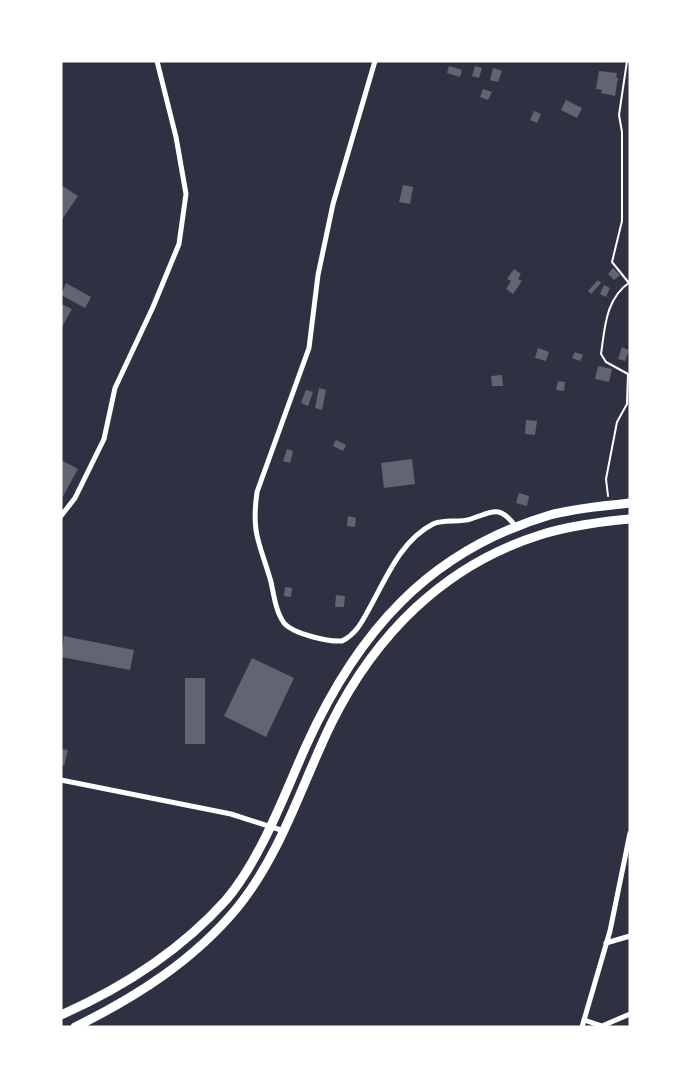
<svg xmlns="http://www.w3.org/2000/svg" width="691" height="1088" font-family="'Work Sans',sans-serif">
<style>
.building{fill:#626471}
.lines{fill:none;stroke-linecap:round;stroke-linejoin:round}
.path{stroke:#fff;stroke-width:2}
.minor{stroke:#fff;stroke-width:5}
.trunk{stroke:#fff;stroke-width:9}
</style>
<rect width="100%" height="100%" fill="#2d3142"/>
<!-- building -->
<g class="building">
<path d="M449,66L462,70L460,77L447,73Z"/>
<path d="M475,66L482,68L479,78L472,76Z"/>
<path d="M493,68L502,71L498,82L490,80Z"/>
<path d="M599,71L617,73L616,77L618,78L615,96L601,93L602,90L596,89Z"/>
<path d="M483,89L492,92L488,100L480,97Z"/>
<path d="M566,100L582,108L577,118L561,110Z"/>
<path d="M534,111L541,114L537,123L530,120Z"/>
<path d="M61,185L78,196L61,221Z"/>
<path d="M403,185L413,187L410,204L399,202Z"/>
<path d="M613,268L620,275L614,280L608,274Z"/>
<path d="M514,269L521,274L518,279L522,281L513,294L506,289L511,281L507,279Z"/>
<path d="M598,280L601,283L591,294L588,291Z"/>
<path d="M66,283L91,297L85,308L61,295Z"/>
<path d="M604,285L610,288L606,297L600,294Z"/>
<path d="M61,304L72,309L61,329Z"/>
<path d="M622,347L629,350L625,361L618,359Z"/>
<path d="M538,348L549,352L546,361L535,358Z"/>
<path d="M575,352L583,355L580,361L572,358Z"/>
<path d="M598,366L612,369L609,382L595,379Z"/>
<path d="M502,375L503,386H492L491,376Z"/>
<path d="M558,381L565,382L564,391L556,390Z"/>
<path d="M319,388L326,390L322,410L315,408Z"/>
<path d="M306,390L313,392L308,406L301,403Z"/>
<path d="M526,420L537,421L535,435L525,434Z"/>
<path d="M336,440L346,445L343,451L333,446Z"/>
<path d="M287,449L293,451L290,463L283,461Z"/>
<path d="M412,459L415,484L384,488L381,463Z"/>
<path d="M61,460L78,469L61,500Z"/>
<path d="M519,493L529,496L527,506L516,503Z"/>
<path d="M348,516L356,518L355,527L347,526Z"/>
<path d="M285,587L292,588L291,597L284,596Z"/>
<path d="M336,595L345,596L344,607H335Z"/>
<path d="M64,636L134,650L130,670L61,657Z"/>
<path d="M252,658L294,678L266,737L224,716Z"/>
<rect x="185" y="678" width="20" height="66"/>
<path d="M61,749L68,750L64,766L61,765Z"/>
</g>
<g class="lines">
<!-- path -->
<g class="path">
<path d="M627,61L619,115L622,132V221L612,262L629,283"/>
<path d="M608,496L606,479L617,422L627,404L628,374L606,362L601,354C605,328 605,299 630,282"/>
</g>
<!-- minor -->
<g class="minor">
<path d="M375,61L333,204L318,275L309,348L257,492C251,535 260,543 271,582C274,596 276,612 284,623C293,634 329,642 342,641C356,634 362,622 369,609C386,579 400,541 433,524C444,519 459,523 471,519C494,511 500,505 516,527"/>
<path d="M61,516L75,498L104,439L115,388L153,307L179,244L186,194L176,137L157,61"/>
<path d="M61,780L231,814L284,831"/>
<path d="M606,943L630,936"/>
<path d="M584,1020L602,1026L630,1014"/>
<path d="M582,1027L610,931L630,833"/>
</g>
<!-- trunk -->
<g class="trunk">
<path d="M61,1015C122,988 181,950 226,900C261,859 284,795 306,746C357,633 428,551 550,515C575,508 604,506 630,503"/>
<path d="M75,1027C136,997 193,961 237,908C281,854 301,786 331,724C375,635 444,565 540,535C564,527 604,521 630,519"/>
</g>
</g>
<!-- border -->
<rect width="691" height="1088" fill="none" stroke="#ffffff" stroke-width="125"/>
</svg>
